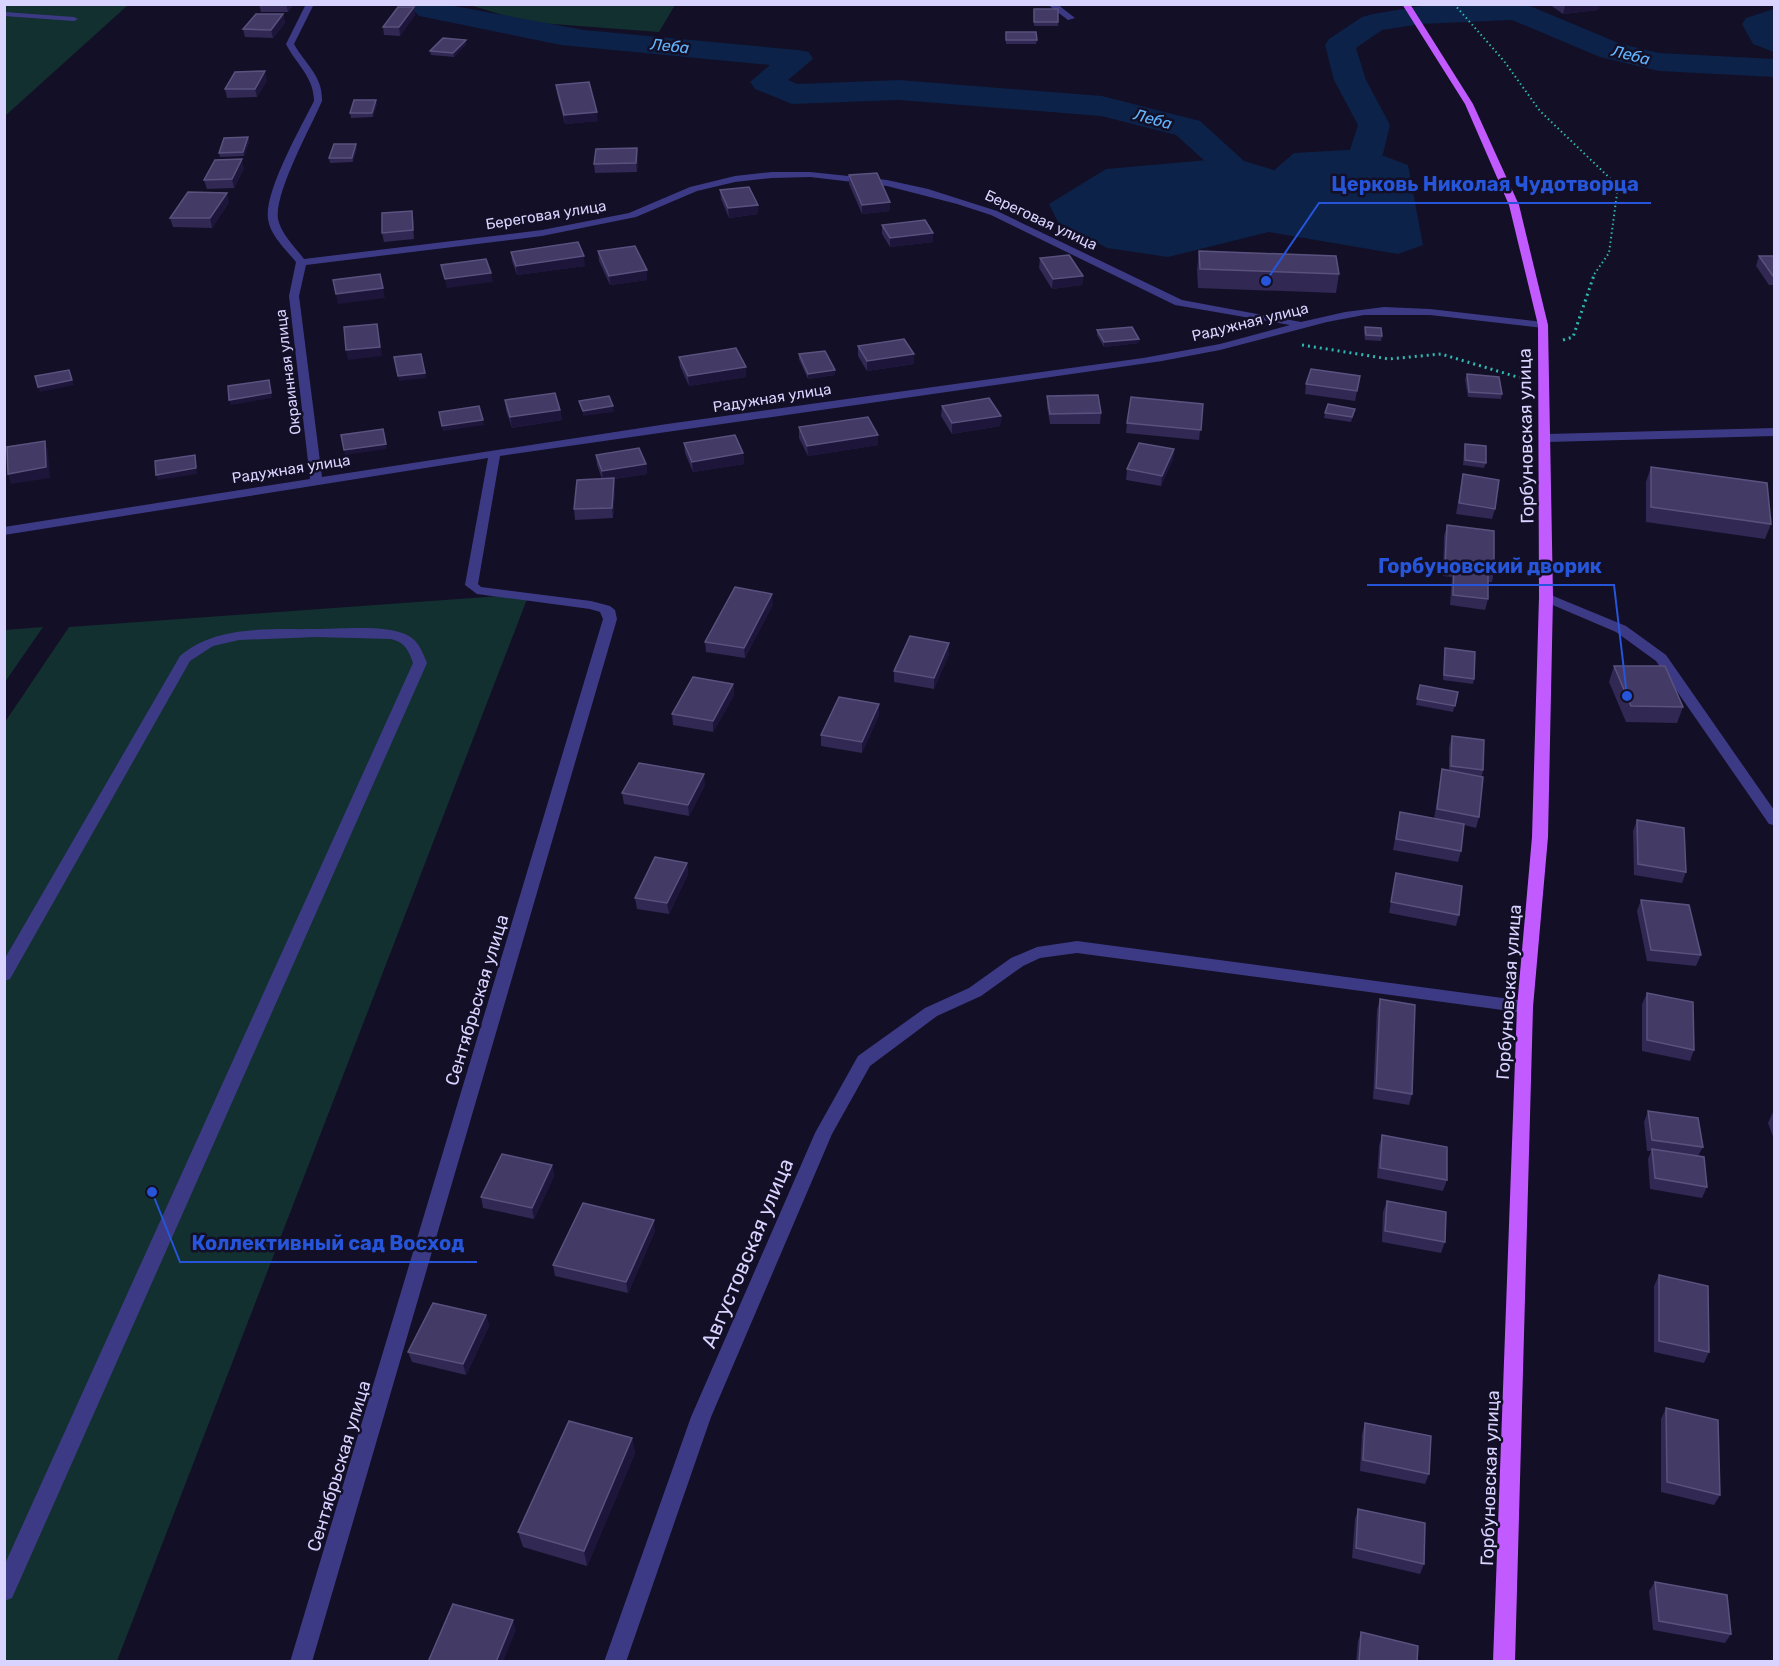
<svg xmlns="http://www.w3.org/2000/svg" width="1779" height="1666" font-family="Rubik,sans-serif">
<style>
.green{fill:#12302f}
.water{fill:#0c2248}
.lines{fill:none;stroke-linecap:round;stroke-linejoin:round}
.river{fill:#0c2248;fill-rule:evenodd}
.path-far1{stroke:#2fb8b0;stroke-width:2;stroke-dasharray:1.5 3;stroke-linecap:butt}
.path{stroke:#2fb8b0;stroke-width:3;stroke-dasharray:2 4;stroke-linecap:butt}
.minor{fill:#3d3a85;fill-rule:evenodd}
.major{fill:#c25bff;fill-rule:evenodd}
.wall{fill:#312854}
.shaded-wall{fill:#1d163a}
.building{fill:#433a66;stroke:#5a527e;stroke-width:1.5}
.labels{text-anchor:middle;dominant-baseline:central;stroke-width:5;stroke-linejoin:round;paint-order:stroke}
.far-street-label{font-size:15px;fill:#d9d4ff;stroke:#130f26}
.far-water-label{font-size:16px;font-style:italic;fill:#62b6ff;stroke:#130f26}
.street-label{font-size:18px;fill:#d9d4ff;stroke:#130f26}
.near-street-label{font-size:21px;fill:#d9d4ff;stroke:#130f26}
.leader{fill:none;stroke:#2655da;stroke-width:2}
.callout-dot{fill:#2655da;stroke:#130f26;stroke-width:2}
.callout-label{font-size:20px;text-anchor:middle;font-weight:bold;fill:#2655da;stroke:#130f26;stroke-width:5;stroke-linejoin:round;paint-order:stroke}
</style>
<rect width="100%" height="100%" fill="#130f26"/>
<!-- green -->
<g class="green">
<path d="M5,5H128L5,116Z"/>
<path d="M470,5L675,4V5L659,32L526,22Z"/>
<path d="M529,594L117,1661L5,1662V722L69,627Z"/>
<path d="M43,627L5,682V630Z"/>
</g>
<!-- water -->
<path class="water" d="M1365,149L1408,165L1423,245L1398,254L1269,232L1168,257L1107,248L1058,222L1049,204L1106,169L1230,158L1272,172L1294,153Z"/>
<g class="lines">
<!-- river -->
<g class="river">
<path d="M408,4H443L584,30L798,50L809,52L813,59L788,80L797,84L899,80L1102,96L1200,121L1244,161L1283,173H1320L1350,150L1358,125L1334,80L1325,45L1329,39L1362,17L1373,14L1421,6L1525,4L1621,44L1659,53L1774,59V77L1659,71L1600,57L1512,20L1421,24L1382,30L1356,48L1366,80L1390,125L1383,154L1378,161L1340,190L1328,193H1281L1220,175L1176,135L1101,116L899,100L792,104L755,89L750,82L770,65L561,45L419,16Z"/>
<path d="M1774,9V52L1753,44L1742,24L1746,18Z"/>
</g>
<!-- path-far1 -->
<path class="path-far1" d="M1454,4L1504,61L1540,111L1618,186L1609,253L1593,276"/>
<!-- path -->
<g class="path">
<path d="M1563,340L1573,337L1594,275"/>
<path d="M1302,345L1389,359L1441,354L1524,379"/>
</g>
<!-- minor -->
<g class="minor">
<path d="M306,4H314L294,44C305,64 323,76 322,101C311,127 274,193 278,219C281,234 295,247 304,259L542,230L629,213L690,187L735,176L772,172H810L887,180L928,189L997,211L1182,300L1301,322L1345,312L1384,307L1430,309L1543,322L1548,325L1543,328L1430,315H1364L1327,322L1220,350L1162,361L500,456L478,584L481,587L591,601L610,606L615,610L617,619L312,1662H290L603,619L600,612L590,609L477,594L465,585L488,458L4,535V527L310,479L289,296L296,262C286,250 270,235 268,219C264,192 301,127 314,101C314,77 296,64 286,44ZM810,177L887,186L957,204L991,215L1175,305L1290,325L1220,344L1143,358L667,424L322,477L299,296L306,265L542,236L636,217L697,191L735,182L772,178Z"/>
<path d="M1047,4H1057L1075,18L1068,20Z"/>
<path d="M4,12L74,17L78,19L74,21L4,16Z"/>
<path d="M1774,428V436L1547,442L1541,438L1547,434Z"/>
<path d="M1546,593L1626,626L1666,655L1774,810V825L1769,824L1656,661L1616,632L1541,600L1539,597Z"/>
<path d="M316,629C341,629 388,624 409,636C419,642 423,653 427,663L12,1598L4,1601V1566L413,663C409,651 405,642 391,639L316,637L239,640L213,646L190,661L10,979L4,981V960L180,656C217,624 271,630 316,629Z"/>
<path d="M1077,941L1525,1001L1531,1003L1533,1007L1531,1011L1525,1013L1077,953L1040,958L1023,966L981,996L937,1016L870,1066L832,1134L711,1417L626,1662H604L691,1417L815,1133L858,1056L925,1008L969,988L1011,958L1037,947Z"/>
</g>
<!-- major -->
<path class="major" d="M1402,4H1410L1473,104L1519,205L1548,325L1553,597L1548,837L1533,1007L1515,1662H1493L1517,1007L1532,837L1539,597L1538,325L1509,205L1465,104Z"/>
</g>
<!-- wall -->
<g class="wall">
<path d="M259,4H294L288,12H261Z"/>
<path d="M1549,4H1600L1598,10L1563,14Z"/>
<path d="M414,7L415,15L400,36L384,35L383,27Z"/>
<path d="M1034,9L1058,22V26H1034Z"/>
<path d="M283,14L285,23L273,38L245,37L243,29Z"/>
<path d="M1006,32L1037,40L1036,44H1006Z"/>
<path d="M466,40V44L454,57L431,55L430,51Z"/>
<path d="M267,80L257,97L227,98L225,89Z"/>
<path d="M556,85L598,121L565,124L557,94Z"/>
<path d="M377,104L373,117L351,118L350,113Z"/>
<path d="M248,137L249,142L244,156L220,157L219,153Z"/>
<path d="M357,148L353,162L330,163L329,158Z"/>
<path d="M637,148L638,157L637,172L595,173L594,164Z"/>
<path d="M244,168L234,188L207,189L204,180Z"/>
<path d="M849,175L890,211L862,214L849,184Z"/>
<path d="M720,190L758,205V214L729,218L721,199Z"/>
<path d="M229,202L212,228L173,227L170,218Z"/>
<path d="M414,220V239L384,242L382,233Z"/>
<path d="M882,225L933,233V242L890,247L882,234Z"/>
<path d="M598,251L647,270V280L610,285L599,261Z"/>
<path d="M1199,251L1339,274L1336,293L1198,288L1197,270Z"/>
<path d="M511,252L585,266L517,275L512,261Z"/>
<path d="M1759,256H1774V285H1769L1756,266Z"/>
<path d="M1040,258L1083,276L1082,285L1052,289L1039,268Z"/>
<path d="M1365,327L1382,336L1381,341L1365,340L1364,332Z"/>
<path d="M1097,330L1139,339V343L1104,347L1097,335Z"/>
<path d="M858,346L914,354V364L867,371L858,356Z"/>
<path d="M799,354L835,375L808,379L799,359Z"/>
<path d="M679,357L746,377L689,386L680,366Z"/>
<path d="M1467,374L1502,394L1501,399L1468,397L1465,379Z"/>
<path d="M1360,376L1355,401L1305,394L1306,384Z"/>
<path d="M1047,396L1101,413L1100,424H1050L1047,406Z"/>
<path d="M505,400L560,410L562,420L512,428L506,410Z"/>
<path d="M1203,404L1199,440L1126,433L1127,423Z"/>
<path d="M942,406L1001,416L1000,426L952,434L941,416Z"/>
<path d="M1325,413L1354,414L1351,422L1324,418Z"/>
<path d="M799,427L878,435V445L808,456L799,438Z"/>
<path d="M684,443L743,453L744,464L693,472L685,453Z"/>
<path d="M1465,444L1486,463L1484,468L1463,465L1464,449Z"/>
<path d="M1174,449L1173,459L1161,486L1126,480L1127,469Z"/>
<path d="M596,455L646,464L647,474L614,479L615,489L613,518L575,520L574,509L602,479L597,465Z"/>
<path d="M1651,467L1771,524L1765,539L1646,522V482Z"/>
<path d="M1463,474L1495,509L1492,519L1456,514Z"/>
<path d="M1447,525L1494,571L1492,582H1488V599L1485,610L1450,605L1452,577L1443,576L1444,536Z"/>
<path d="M773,604L745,658L706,652L705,642Z"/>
<path d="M949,643V654L934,689L894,682V671Z"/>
<path d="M1445,648L1474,679L1473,684L1443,680L1444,653Z"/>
<path d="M1614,666L1683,707L1677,723L1626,722L1609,682Z"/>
<path d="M733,684L734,695L713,732L673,725L672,714Z"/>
<path d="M1420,685L1458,692L1453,712L1416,705Z"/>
<path d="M879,704V715L862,753L821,746V735Z"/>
<path d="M1452,736L1483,770L1482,776L1479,817L1476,828L1464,825L1461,851L1458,862L1393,850L1400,812L1434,819L1440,780L1442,769L1449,770V747Z"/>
<path d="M705,785L689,816L624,804L622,793Z"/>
<path d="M1637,820L1686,872L1682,883L1634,875L1633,831Z"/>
<path d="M687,863L688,874L669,914L637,909L635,898Z"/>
<path d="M1396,873L1459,915L1456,926L1389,913Z"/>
<path d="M1641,900L1701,955L1696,966L1647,961L1637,911Z"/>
<path d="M1647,993L1694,1050L1690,1061L1642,1051V1004Z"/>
<path d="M1380,999L1412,1094L1409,1105L1373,1099L1377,1010Z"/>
<path d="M1648,1111L1703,1147L1698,1156L1707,1187L1702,1198L1650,1189L1648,1159L1651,1151H1647L1644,1122Z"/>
<path d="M1773,1112H1774V1139L1768,1123Z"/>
<path d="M1382,1135L1447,1180L1443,1191L1377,1178L1379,1146Z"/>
<path d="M552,1165L554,1176L534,1219L483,1208L481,1197Z"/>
<path d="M1387,1201L1445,1242L1441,1253L1382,1242L1383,1212Z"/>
<path d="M655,1231L628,1293L555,1276L553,1265Z"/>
<path d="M1659,1275L1709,1352L1704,1363L1654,1352V1286Z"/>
<path d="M486,1315L489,1326L466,1375L412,1362L408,1352Z"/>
<path d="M1666,1408L1720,1495L1714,1505L1661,1492V1419Z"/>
<path d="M1365,1423L1429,1474L1425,1484L1360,1471L1362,1434Z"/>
<path d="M632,1438L635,1453L587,1566L523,1547L518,1532Z"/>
<path d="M1358,1509L1424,1564L1420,1574L1352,1558L1355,1519Z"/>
<path d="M1655,1582L1731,1634L1725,1643L1653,1630L1649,1591Z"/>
<path d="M1361,1632L1417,1662H1356L1358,1641Z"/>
</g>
<!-- shaded-wall -->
<g class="shaded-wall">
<path d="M286,4H294L288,12Z"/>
<path d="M1578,4H1600L1598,10L1563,14L1565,6Z"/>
<path d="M414,7L415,15L400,36L399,27Z"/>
<path d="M283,14L285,23L273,38L271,30Z"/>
<path d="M466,40V44L454,57L453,53Z"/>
<path d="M265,71L267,80L257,97L255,89Z"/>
<path d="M376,100L377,104L373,117L372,113Z"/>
<path d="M597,112L598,121L565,124L564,115Z"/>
<path d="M248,137L249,142L244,156L243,152Z"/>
<path d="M356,144L357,148L353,162L352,158Z"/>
<path d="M637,148L638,157L637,172L636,163Z"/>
<path d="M242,159L244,168L234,188L232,179Z"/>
<path d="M227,193L229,202L212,228L210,218Z"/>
<path d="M890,202V211L862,214V205Z"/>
<path d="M758,205V214L729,218L728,208Z"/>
<path d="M412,211L414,220V239L413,230Z"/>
<path d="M933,233V242L890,247V238Z"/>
<path d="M584,256L585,266L517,275L516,266Z"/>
<path d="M647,270V280L610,285L609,276Z"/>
<path d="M491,273L493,282L447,288L445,279Z"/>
<path d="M1083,276L1082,285L1052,289L1053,279Z"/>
<path d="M383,288L385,298L338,304L336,294Z"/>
<path d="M377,324L382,356L348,360L346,350Z"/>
<path d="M1139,339V343L1104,347V342Z"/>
<path d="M914,354V364L867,371V361Z"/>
<path d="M746,367V377L689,386L688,376Z"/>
<path d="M69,370L74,385L40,392L38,387Z"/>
<path d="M835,370V375L808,379V374Z"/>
<path d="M425,373L426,378L399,381L398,376Z"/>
<path d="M269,380L272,398L231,405L229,400Z"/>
<path d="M613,406L614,412L583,416V411Z"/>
<path d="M560,410L562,420L512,428L510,417Z"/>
<path d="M1001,416L1000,426L952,434V423Z"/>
<path d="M483,420L484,425L443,431L442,426Z"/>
<path d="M878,435V445L808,456L807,446Z"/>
<path d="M45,441L48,451L50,478L11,484L8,474Z"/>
<path d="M386,444L387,449L345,455L344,450Z"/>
<path d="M1174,449L1173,459L1161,486L1162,476Z"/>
<path d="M743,453L744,464L693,472L692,462Z"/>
<path d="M195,455L196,460L197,474L158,480L156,475Z"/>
<path d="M646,464L647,474L614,479L615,489L613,518L612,508L603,481L602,471Z"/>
<path d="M772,594L773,604L745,658L744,648Z"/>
<path d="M949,643V654L934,689V678Z"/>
<path d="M733,684L734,695L713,732V721Z"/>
<path d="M879,704V715L862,753V742Z"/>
<path d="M704,774L705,785L689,816L688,805Z"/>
<path d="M687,863L688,874L669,914L667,903Z"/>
<path d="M552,1165L554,1176L534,1219L532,1208Z"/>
<path d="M654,1220L655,1231L628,1293L626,1282Z"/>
<path d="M486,1315L489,1326L466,1375L463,1364Z"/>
<path d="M632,1438L635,1453L587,1566L584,1551Z"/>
<path d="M513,1620L516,1630L503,1662H496Z"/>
</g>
<!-- building -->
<g class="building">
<path d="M398,7H414L399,27H383Z"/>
<rect x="1034" y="9" width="24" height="13"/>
<path d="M256,14H283L271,30L243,29Z"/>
<path d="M1006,32H1036L1037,40H1006Z"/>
<path d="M443,38L466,40L453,53L430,51Z"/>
<path d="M265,71L255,89H225L235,72Z"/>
<path d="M589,82L597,112L564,115L556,85Z"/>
<path d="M354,100H376L372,113H350Z"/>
<path d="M248,137L243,152L219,153L224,138Z"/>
<path d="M334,144H356L352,158H329Z"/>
<path d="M637,148L636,163L594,164L596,149Z"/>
<path d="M242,159L232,179L204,180L215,160Z"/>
<path d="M877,173L890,202L862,205L849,175Z"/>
<path d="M749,187L758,205L728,208L720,190Z"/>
<path d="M188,192L227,193L210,218H170Z"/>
<path d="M412,211L413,230L382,233V213Z"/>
<path d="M925,220L933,233L890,238L882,225Z"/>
<path d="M578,242L584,256L516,266L511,252Z"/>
<path d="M635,246L647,270L609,276L598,251Z"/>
<path d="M1199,251L1336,256L1339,274L1200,269Z"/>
<path d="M1069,255L1083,276L1053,279L1040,258Z"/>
<path d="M1759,256H1774V276H1773Z"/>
<path d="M486,259L491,273L445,279L441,265Z"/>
<path d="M380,274L383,288L336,294L333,280Z"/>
<path d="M377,324L380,347L346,350L344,327Z"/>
<path d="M1132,327L1139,339L1104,342L1097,330Z"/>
<path d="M1365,327L1381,328L1382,336L1366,335Z"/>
<path d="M904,339L914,354L867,361L858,346Z"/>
<path d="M736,348L746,367L688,376L679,357Z"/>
<path d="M825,351L835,370L808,374L799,354Z"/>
<path d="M421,354L425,373L398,376L394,357Z"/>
<path d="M1311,369L1360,376L1357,391L1306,384Z"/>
<path d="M69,370L72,380L38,387L35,376Z"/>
<path d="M1467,374L1499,377L1502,394L1469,392Z"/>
<path d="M269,380L271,393L229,400L228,386Z"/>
<path d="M555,393L560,410L510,417L505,400Z"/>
<path d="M1098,395L1101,413L1050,414L1047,396Z"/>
<path d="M609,396L613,406L583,411L579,401Z"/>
<path d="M1131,397L1203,404L1201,430L1127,423Z"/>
<path d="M989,398L1001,416L952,423L942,406Z"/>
<path d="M1328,404L1355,409L1352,417L1325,413Z"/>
<path d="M479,406L483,420L442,426L439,412Z"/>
<path d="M868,417L878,435L807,446L799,427Z"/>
<path d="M383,429L386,444L344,450L341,435Z"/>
<path d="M735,435L743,453L692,462L684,443Z"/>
<path d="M45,441L46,467L8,474L7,447Z"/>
<path d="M1139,443L1174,449L1162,476L1127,469Z"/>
<path d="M1465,444L1486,446V463L1465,460Z"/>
<path d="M639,448L646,464L602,471L596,455Z"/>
<path d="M195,455L196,468L156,475L155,461Z"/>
<path d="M1651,467L1767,483L1771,524L1651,507Z"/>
<path d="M1463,474L1499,480L1495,509L1459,503Z"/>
<path d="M614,478L612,508L574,509L577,480Z"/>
<path d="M1447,525L1494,531V571H1488V599L1453,595L1454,566L1445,565Z"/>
<path d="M735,587L772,594L744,648L705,642Z"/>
<path d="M910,636L949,643L934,678L894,671Z"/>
<path d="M1445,648L1475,652L1474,679L1444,675Z"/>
<path d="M1614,666H1665L1683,707L1631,706Z"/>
<path d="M693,677L733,684L713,721L672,714Z"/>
<path d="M1420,685L1458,692L1455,706L1417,699Z"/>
<path d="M839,697L879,704L862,742L821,735Z"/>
<path d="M1452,736L1484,740L1483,770L1451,766Z"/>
<path d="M639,763L704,774L688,805L622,793Z"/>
<path d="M1442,769L1483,777L1479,817L1437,809Z"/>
<path d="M1400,812L1464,824L1461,851L1396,839Z"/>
<path d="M1637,820L1684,828L1686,872L1638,864Z"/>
<path d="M655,857L687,863L667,903L635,898Z"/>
<path d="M1396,873L1462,886L1459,915L1391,902Z"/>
<path d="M1641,900L1689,905L1701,955L1651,950Z"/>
<path d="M1647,993L1693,1002L1694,1050L1647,1040Z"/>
<path d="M1380,999L1415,1005L1412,1094L1376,1088Z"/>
<path d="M1648,1111L1698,1118L1703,1147L1652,1140Z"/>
<path d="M1382,1135L1447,1147V1180L1380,1168Z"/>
<path d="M1652,1149L1704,1157L1707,1187L1655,1178Z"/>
<path d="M502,1154L552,1165L532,1208L481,1197Z"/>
<path d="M1387,1201L1446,1212L1445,1242L1385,1231Z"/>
<path d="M583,1203L654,1220L626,1282L553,1265Z"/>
<path d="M1659,1275L1708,1286L1709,1352L1659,1341Z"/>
<path d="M433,1303L486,1315L463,1364L408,1352Z"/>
<path d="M1666,1408L1718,1420L1720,1495L1667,1482Z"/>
<path d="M569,1421L632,1438L584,1551L518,1532Z"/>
<path d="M1365,1423L1431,1436L1429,1474L1363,1460Z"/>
<path d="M1358,1509L1425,1523L1424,1564L1356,1548Z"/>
<path d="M1655,1582L1727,1595L1731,1634L1659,1621Z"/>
<path d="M453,1604L513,1620L496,1662H428Z"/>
<path d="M1361,1632L1418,1646L1417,1662H1359Z"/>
</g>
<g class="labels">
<!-- far-street labels -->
<g class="far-street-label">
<text transform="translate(546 215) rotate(-9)">Береговая улица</text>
<text transform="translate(1041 220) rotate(25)">Береговая улица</text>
<text transform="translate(1250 322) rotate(-14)">Радужная улица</text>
<text transform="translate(288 372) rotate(-97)">Окраинная улица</text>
<text transform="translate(772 398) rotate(-9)">Радужная улица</text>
<text transform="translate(291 469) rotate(-9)">Радужная улица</text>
</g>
<!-- far-water labels -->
<g class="far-water-label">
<text transform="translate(670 46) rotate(6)">Леба</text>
<text transform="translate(1631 55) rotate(14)">Леба</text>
<text transform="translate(1153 119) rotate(15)">Леба</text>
</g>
<!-- street labels -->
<g class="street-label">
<text transform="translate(1526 436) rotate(-91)">Горбуновская улица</text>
<text transform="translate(1509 992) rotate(-86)">Горбуновская улица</text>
<text transform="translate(477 1000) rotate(-73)">Сентябрьская улица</text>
<text transform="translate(339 1466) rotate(-73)">Сентябрьская улица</text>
<text transform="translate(1490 1478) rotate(-88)">Горбуновская улица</text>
</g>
<!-- near-street labels -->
<g class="near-street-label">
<text transform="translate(747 1253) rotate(-67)">Августовская улица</text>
</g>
</g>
<!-- callouts -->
<path class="leader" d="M1266 281L1319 203H1651M1627 696L1614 585H1367M152 1192L180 1262H477"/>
<g class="callout-dot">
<circle cx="1266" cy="281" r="6"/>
<circle cx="1627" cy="696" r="6"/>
<circle cx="152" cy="1192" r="6"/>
</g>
<g class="callout-label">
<text x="1485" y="191">Церковь Николая Чудотворца</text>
<text x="1490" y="573">Горбуновский дворик</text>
<text x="328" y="1250">Коллективный сад Восход</text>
</g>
<!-- border -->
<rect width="1779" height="1666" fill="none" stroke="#d9d4ff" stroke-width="12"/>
</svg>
